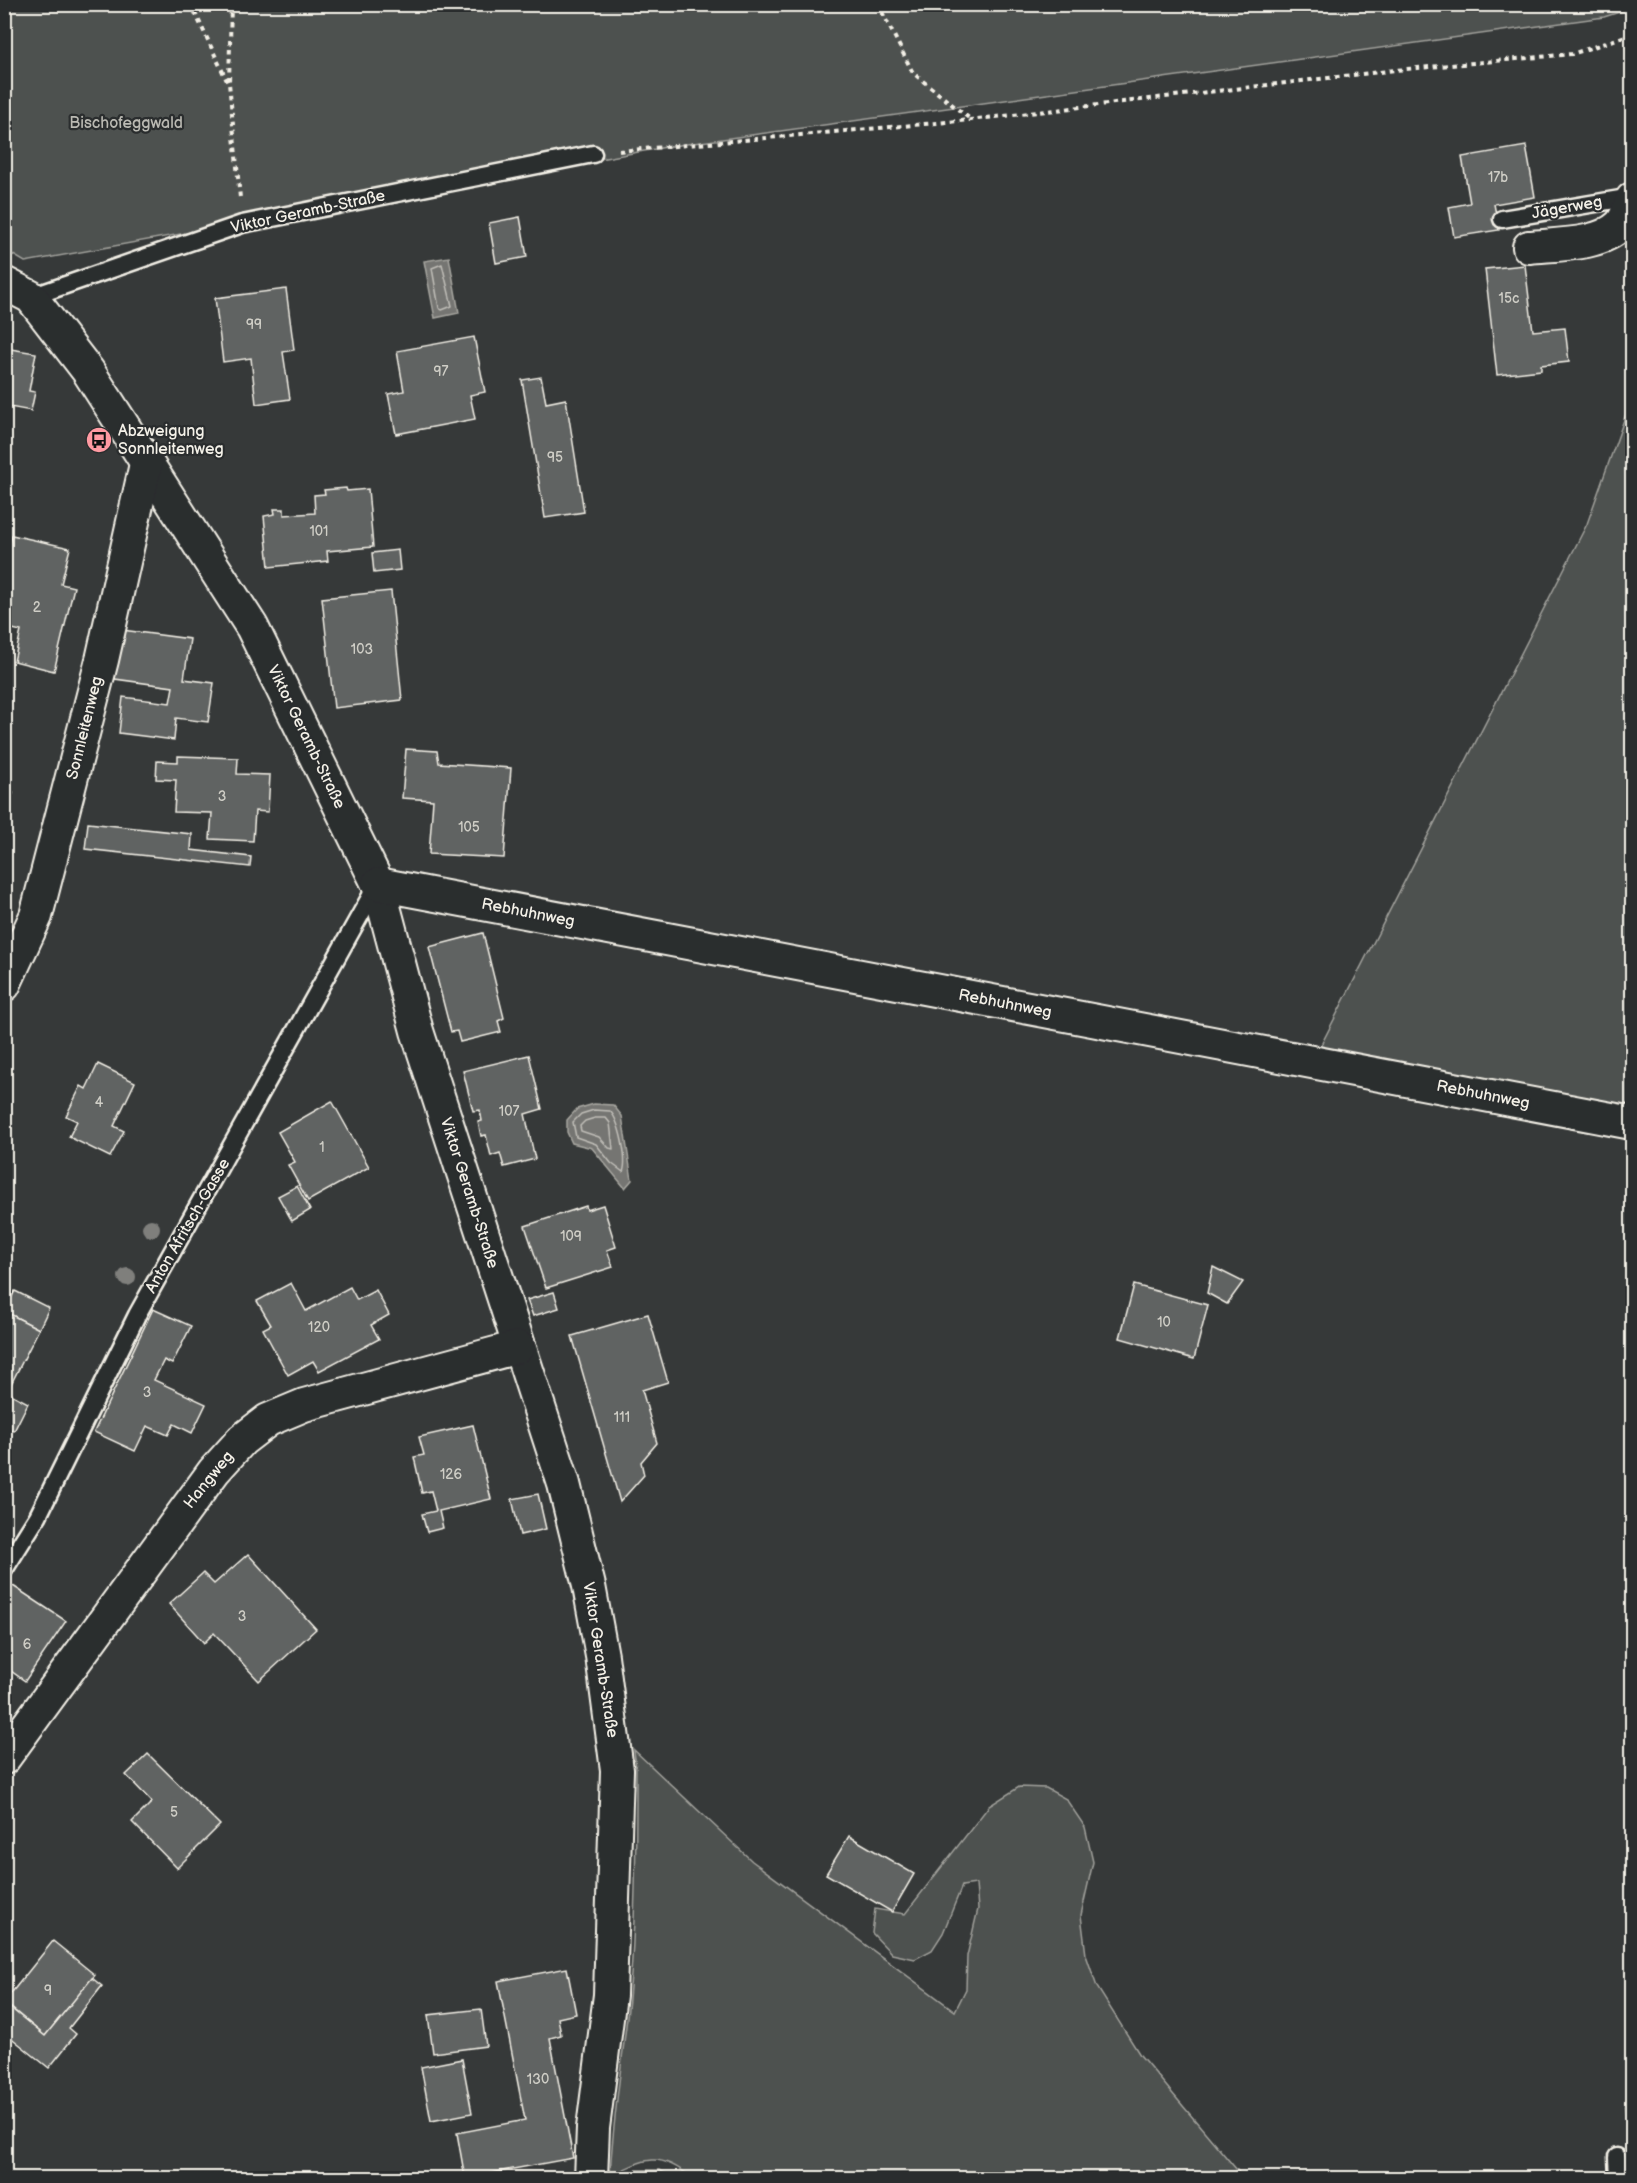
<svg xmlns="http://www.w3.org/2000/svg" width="1637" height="2183" font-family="'Balsamiq Sans',sans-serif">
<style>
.green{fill:#4e514f;stroke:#a1a19c;stroke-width:1.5}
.water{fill:#757572;stroke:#a8a7a1;stroke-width:1.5}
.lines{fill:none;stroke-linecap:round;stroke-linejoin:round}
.shore{stroke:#c1bfb9;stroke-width:1.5}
.building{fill:#616362;stroke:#f4f1e8;stroke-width:1.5}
.lane-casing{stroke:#f4f1e8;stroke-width:21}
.street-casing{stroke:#f4f1e8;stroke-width:36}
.path{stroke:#f4f1e8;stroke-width:4;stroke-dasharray:4.5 4.5;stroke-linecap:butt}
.lane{stroke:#2a2d2e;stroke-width:16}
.street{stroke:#2a2d2e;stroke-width:32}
.tree{fill:#7f7f7c}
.labels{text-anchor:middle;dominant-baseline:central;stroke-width:4.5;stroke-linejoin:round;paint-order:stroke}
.number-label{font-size:14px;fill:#cfcec6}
.park-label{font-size:16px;fill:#bab9b2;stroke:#2a2d2e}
.street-label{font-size:16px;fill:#f4f1e8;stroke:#2a2d2e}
.poi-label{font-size:16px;fill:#f4f1e8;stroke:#2a2d2e;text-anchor:start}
</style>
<rect width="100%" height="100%" fill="#363939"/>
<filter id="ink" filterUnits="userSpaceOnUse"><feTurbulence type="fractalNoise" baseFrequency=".0167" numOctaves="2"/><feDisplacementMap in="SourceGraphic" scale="12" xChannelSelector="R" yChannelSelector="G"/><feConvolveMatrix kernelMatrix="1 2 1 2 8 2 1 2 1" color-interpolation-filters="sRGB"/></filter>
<g filter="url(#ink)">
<!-- green -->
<g class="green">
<path d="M5,5H1632V8L1604,17L672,146L25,262L5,250Z"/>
<path d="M1632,397V1106L1320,1047L1587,524Z"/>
<path d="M634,1750L752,1861L955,2011L966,1989L967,1956L978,1909L976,1884L962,1886L943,1933L932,1950L915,1959L892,1954L872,1933L875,1909L905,1914L989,1806L1019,1787L1046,1788L1066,1799L1085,1827L1093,1862L1081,1915L1086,1955L1097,1987L1140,2055L1242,2176L1217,2175L1209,2178H692C659,2151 646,2158 610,2176C613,2116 623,2058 629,1999C636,1923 636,1846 636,1769Z"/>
<path d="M636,2170H659L675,2178H627Z"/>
</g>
<!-- water -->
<g class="water">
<path d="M449,257L459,313L435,318L424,261Z"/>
<path d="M594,1104L613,1105L622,1116L632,1180L625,1188L592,1148L572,1143L567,1132V1120L577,1109Z"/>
</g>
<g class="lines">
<!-- shore -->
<g class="shore">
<path d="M442,264L452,306L442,310L439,308L432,268Z"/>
<path d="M594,1110L610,1111C619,1120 628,1159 623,1172L611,1163L596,1144L576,1137L573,1122L581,1114Z"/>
<path d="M595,1118H606L610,1123L613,1149L609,1148L599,1137L581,1131L580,1126L585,1121Z"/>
</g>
</g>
<!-- building -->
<g class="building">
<path d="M1526,146L1535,197L1494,204L1499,230L1454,237L1449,207L1470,203L1462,157Z"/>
<path d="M520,217L527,257L496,263L489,223Z"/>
<path d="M1525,265L1533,331L1565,328L1569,362L1541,365V370L1497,375L1485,269Z"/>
<path d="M286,289L294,350L283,352L290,399L256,404L251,358L223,362L215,298Z"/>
<path d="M474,337L485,392L470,395L475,419L396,434L388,394L404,391L397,351Z"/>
<path d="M4,348L36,353L29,391L35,392L31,411L4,406Z"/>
<path d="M541,377L546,403L566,399L584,512L545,518L522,380Z"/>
<path d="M346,488L347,491L368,489L373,547L327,551L328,561L269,567L264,516L275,514L274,509H284V515L315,513L314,495L325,494L324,490Z"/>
<path d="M12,535L70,548L61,584L74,587L54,671L14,661L21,631L4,627V567Z"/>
<path d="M398,550L400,570L374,573L372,553Z"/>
<path d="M391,591L402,700L334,708L322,598Z"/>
<path d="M122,630L190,639L184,679L214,683L208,722L176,718L174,740L119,733L123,697L170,703L173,687L115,679Z"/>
<path d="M406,749L437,751L439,763L511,768L504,858L429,854L433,800L402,798Z"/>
<path d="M178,756L238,758L237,774L270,775L268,812L255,811L253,841L210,839L212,813L174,812L176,780L156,779L157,761L178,762Z"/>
<path d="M4,791L13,793L4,823Z"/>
<path d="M88,823L192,834L191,850L251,857L250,867L85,849Z"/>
<path d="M483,933L504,1018L498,1021L501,1032L460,1042L457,1031L451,1032L429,947Z"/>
<path d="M529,1055L542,1109L525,1114L535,1159L504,1167L500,1153L491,1156L486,1135L481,1136L478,1122L482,1121L480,1110L473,1111L463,1071Z"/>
<path d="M98,1064L135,1082L114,1126L124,1131L110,1157L69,1137L77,1121L66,1116L81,1086L86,1089Z"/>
<path d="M332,1101L369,1167L308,1201L288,1165L295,1162L278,1132Z"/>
<path d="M297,1186L310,1210L292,1221L278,1196Z"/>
<path d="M603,1205L616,1247L607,1250L613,1267L546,1288L525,1226L586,1206L587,1210Z"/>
<path d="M1213,1267L1243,1282L1227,1304L1207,1293Z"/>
<path d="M291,1283L306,1311L350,1287L357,1300L376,1290L389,1315L371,1325L379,1339L319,1371L313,1361L288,1375L263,1329L271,1325L257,1301Z"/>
<path d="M1134,1285L1208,1305L1194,1359L1120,1338Z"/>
<path d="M15,1291L49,1308L39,1329L4,1311Z"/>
<path d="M554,1292L559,1308L533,1316L527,1300Z"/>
<path d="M153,1309L191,1326L172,1364L164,1360L154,1380L206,1404L192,1433L174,1424L168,1435L147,1426L135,1451L94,1432Z"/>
<path d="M4,1311L39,1329L7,1392L28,1403L14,1431L4,1426Z"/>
<path d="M648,1314L668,1382L642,1390L657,1443L641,1462L644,1475L620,1502L572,1336Z"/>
<path d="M473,1425L491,1499L439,1511L443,1528L427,1532L422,1514L436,1511L431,1491L422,1493L414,1457L424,1455L419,1437Z"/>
<path d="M538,1494L546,1529L520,1535L512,1499Z"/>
<path d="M248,1554L316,1629L259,1681L214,1633L204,1643L169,1604L203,1573L214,1584Z"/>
<path d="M10,1584L66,1621L25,1681L4,1666V1591Z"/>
<path d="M148,1754L220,1825L177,1868L132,1822L152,1802L126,1775Z"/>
<path d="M849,1836L914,1874L892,1912L826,1874Z"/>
<path d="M53,1941L95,1975L45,2036L4,2002Z"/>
<path d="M567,1968L576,2014L558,2018L561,2035L550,2038L573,2158L465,2178L457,2133L525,2120L498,1981Z"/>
<path d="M92,1978L102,1986L69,2028L76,2034L49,2068L4,2032V2011L8,2006L45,2036Z"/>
<path d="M481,2009L486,2046L433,2053L428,2015Z"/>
<path d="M462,2059L472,2113L431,2121L421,2067Z"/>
<path d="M1632,2105V2166H1630L1625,2106Z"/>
</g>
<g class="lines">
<!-- lane casing -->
<g class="lane-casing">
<g id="lane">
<path d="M1502,219L1632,197"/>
<path d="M31,297L242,224L593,154"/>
<path d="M4,1570L38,1516L137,1315L377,885"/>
<path d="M1617,2157L1618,2178"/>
</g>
</g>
<!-- street casing -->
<g class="street-casing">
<g id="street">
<path d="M1529,247C1557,244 1599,246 1620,225C1626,219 1629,207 1632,199"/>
<path d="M4,283L31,297L88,371L252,627L378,884L417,1031L564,1484L589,1586L602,1656L617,1770L610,1995L593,2128L591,2178"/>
<path d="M378,884L1632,1123"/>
<path d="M4,985L36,916L102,660L146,464"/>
<path d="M4,1758L214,1471L242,1440L268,1420L304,1405L518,1347"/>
</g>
</g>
<!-- path -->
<g class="path">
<path d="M191,4L228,83"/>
<path d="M231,4L229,83L240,198"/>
<path d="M878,4L913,73L970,119"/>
<path d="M619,151L970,120L1396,70L1572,54L1632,34"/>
</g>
<!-- lane -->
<use href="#lane" class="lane"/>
<!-- street -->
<use href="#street" class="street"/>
</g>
<!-- trees -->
<g class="tree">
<circle cx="151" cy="1228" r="9"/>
<circle cx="127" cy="1277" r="9"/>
</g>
</g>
<!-- icons -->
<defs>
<g id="bus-disc" transform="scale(1.35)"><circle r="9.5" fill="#ff9aa2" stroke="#2a2d2e"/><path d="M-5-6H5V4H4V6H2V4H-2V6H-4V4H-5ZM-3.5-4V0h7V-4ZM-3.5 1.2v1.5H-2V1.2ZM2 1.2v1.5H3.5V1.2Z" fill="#111"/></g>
</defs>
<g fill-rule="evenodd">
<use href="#bus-disc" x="99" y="440"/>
</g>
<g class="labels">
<!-- number labels -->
<g class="number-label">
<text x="1498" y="177">17b</text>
<text x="1509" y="298">15c</text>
<text x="254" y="324">99</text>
<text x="441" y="371">97</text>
<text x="555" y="457">95</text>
<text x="319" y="531">101</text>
<text x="37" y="607">2</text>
<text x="362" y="649">103</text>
<text x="222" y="796">3</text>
<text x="469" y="827">105</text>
<text x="99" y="1102">4</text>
<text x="509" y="1111">107</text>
<text x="322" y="1147">1</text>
<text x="571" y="1236">109</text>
<text x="1164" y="1322">10</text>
<text x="319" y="1327">120</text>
<text x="147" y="1392">3</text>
<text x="622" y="1417">111</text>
<text x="451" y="1474">126</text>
<text x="242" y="1616">3</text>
<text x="27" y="1644">6</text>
<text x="174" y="1812">5</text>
<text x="48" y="1990">9</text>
<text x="538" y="2079">130</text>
</g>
<!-- park labels -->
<g class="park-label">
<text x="126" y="123">Bischofeggwald</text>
</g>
<!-- street labels -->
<g class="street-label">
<text transform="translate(1567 208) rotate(-10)">Jägerweg</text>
<text transform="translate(308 212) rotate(-12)">Viktor Geramb-Straße</text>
<text transform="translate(85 728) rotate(-76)">Sonnleitenweg</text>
<text transform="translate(306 737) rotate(64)">Viktor Geramb-Straße</text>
<text transform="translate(528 913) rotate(11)">Rebhuhnweg</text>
<text transform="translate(1005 1004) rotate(11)">Rebhuhnweg</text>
<text transform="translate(1483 1095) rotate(11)">Rebhuhnweg</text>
<text transform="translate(469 1193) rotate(72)">Viktor Geramb-Straße</text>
<text transform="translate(188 1226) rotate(-60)">Anton Afritsch-Gasse</text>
<text transform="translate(209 1480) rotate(-51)">Hangweg</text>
<text transform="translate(600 1660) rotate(81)">Viktor Geramb-Straße</text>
</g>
<!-- poi labels -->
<g class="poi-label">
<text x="118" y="431">Abzweigung<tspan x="118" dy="18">Sonnleitenweg</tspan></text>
</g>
</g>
<!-- margin -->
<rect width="1637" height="2183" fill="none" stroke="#2a2d2e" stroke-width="24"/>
<rect x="12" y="12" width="1613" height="2159" fill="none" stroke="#f4f1e8" stroke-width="2" filter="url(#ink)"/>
</svg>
